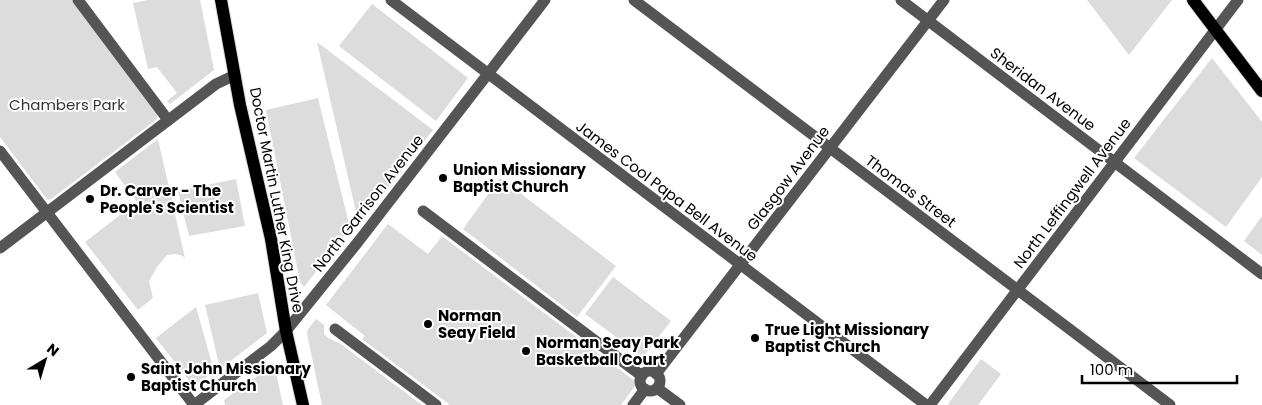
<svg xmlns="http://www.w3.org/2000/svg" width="1262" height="405" font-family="Poppins,sans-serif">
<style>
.green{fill:#dcdcdc}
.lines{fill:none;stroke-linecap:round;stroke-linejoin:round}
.major-casing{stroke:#dbdbdb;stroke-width:14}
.minor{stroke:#555;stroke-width:11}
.major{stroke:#000;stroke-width:12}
.poi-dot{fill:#000;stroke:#fff;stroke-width:2}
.labels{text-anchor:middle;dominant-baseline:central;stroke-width:4;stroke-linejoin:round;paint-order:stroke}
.street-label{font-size:15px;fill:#000;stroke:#fff}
.park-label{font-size:15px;fill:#333;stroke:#fff}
.poi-label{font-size:15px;font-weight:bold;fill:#000;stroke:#fff;text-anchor:start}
</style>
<rect width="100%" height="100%" fill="#fff"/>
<!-- green -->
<g class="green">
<path d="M0,0H72L158,114L156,120L51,199L48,200L46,198L0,137Z"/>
<path d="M148,0H200L214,70L170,104L167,101L177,93L157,67L148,69L133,3Z"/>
<path d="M1087,0H1172L1129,55Z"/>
<path d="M372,4L468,78L436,121L339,46Z"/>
<path d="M317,42L433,130L359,225Z"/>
<path d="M1212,58L1262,122V177L1226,227L1134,158Z"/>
<path d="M318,98L350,228L304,287L300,282L266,110Z"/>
<path d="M158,139L185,258C180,253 174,254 167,255L157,267L149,281L153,298L138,310L85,242L137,202L115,172Z"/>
<path d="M500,178L616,266L577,317L463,229Z"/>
<path d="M236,179L245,226L189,236L178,191Z"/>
<path d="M1262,216V255L1244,241Z"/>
<path d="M388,224L428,254L442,236L632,379L635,381V386L621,405H450L362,339L365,336L326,305Z"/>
<path d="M613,277L671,321L643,357L585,314Z"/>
<path d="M258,293L267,333L220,369L205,305Z"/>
<path d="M196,307L214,371L194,387L156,338Z"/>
<path d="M316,319L324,325V334L328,338L341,344L422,405H322L307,334L308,329Z"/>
<path d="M981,359L1001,374L978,405H949L948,404Z"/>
<path d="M274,364L283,405H225L224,400Z"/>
</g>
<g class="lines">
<!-- major casing -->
<g class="major-casing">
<g id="major">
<path d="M221,0L240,105L271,239L286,331L303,405"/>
<path d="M1193,0L1262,91"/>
</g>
</g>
<!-- minor -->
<g class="minor">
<path d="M78,0L168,120"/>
<path d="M391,0L926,405"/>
<path d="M634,0L1170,405"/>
<path d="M901,0L1262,274"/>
<path d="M0,151L194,405"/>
<path d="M423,211L642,376"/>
<path d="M0,248L216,84L235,75"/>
<path d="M335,329L436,405"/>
<circle cx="650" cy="381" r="10"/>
<path d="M656,374L944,0"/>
<path d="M657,388L680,405"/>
<path d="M194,405L271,346L286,331L358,242L545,0"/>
<path d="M633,405L645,389"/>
<path d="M930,405L1238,0"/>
</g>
<!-- major -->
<use href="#major" class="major"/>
</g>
<!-- markers -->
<g class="poi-dot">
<circle cx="443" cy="178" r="5"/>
<circle cx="90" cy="199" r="5"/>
<circle cx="428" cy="324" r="5"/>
<circle cx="755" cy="338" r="5"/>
<circle cx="526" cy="351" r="5"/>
<circle cx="131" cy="377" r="5"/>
</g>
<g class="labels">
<!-- street labels -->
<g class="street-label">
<text transform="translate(1043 89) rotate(37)">Sheridan Avenue</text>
<text transform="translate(788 178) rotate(-53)">Glasgow Avenue</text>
<text transform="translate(667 191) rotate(37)">James Cool Papa Bell Avenue</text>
<text transform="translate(911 191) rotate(37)">Thomas Street</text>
<text transform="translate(1072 193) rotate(-53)">North Leffingwell Avenue</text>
<text transform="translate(277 200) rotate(79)">Doctor Martin Luther King Drive</text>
<text transform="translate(368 203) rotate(-52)">North Garrison Avenue</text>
</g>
<!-- park labels -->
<g class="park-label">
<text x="67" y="104">Chambers Park</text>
</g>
<!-- poi labels -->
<g class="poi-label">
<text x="453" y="169">Union Missionary<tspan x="453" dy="17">Baptist Church</tspan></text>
<text x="100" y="190">Dr. Carver - The<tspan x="100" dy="17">People's Scientist</tspan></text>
<text x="438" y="315">Norman<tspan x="438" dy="17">Seay Field</tspan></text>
<text x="765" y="329">True Light Missionary<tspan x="765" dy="17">Baptist Church</tspan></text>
<text x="536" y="342">Norman Seay Park<tspan x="536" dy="17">Basketball Court</tspan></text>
<text x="141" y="368">Saint John Missionary<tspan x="141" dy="17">Baptist Church</tspan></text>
</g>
</g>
<!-- north arrow -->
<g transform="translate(45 360) rotate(38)" stroke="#ffffff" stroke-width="4" paint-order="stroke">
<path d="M0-4L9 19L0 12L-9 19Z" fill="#000000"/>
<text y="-8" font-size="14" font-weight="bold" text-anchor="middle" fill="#000000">N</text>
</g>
<!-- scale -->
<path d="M1082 375v8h155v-8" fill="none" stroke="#000000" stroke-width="2.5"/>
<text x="1090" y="375" font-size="15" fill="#000000" stroke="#ffffff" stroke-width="4" paint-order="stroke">100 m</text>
</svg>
